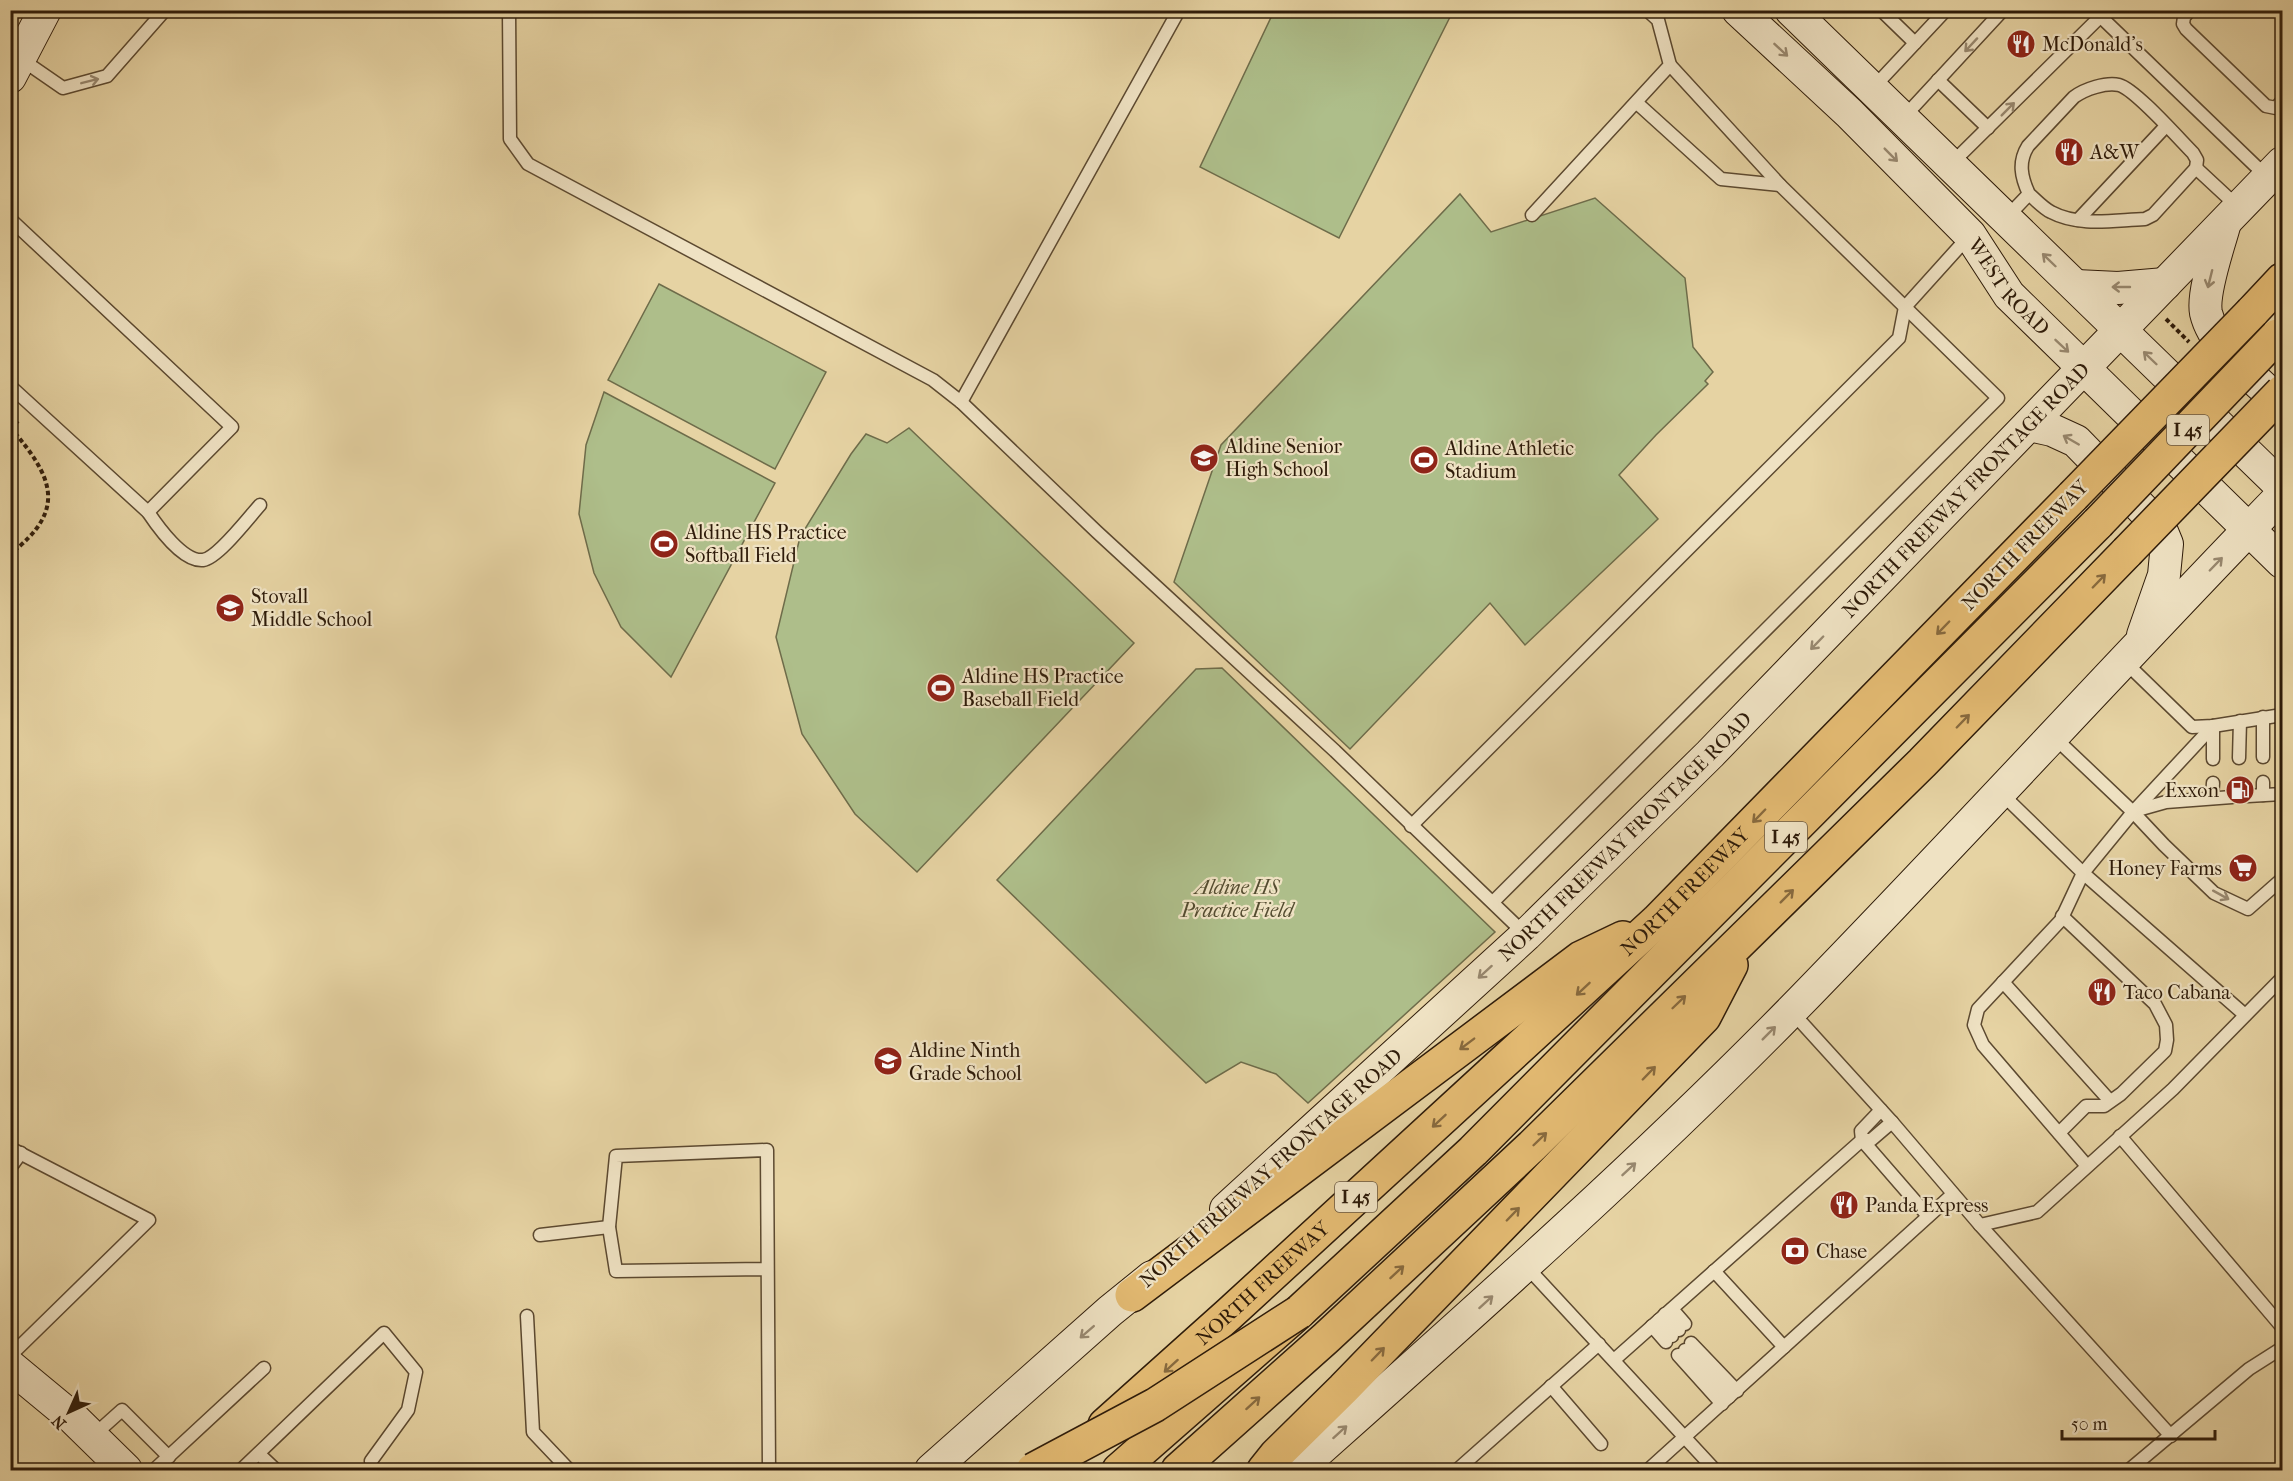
<svg xmlns="http://www.w3.org/2000/svg" width="2293" height="1481" font-family="'IM FELL French Canon',serif">
<style>
.green{fill:#aebe8a;stroke:#6e6c4a;stroke-width:1.5}
.lines{fill:none;stroke-linecap:round;stroke-linejoin:round}
.lane-casing{stroke:#5c4930;stroke-width:15}
.secondary-casing{stroke:#2e1b09;stroke-width:34}
.highway-casing{stroke:#2e1b09;stroke-width:36}
.path{stroke:#2e1b09;stroke-width:4;stroke-dasharray:4.5 3;stroke-linecap:butt}
.lane{stroke:#efe2c3;stroke-width:12}
.secondary{stroke:#efe2c3;stroke-width:32}
.highway{stroke:#e3ba72;stroke-width:33}
.highway-bridge-casing{stroke:#2e1b09;stroke-width:36;stroke-linecap:butt}
.highway-bridge{stroke:#e3ba72;stroke-width:33}
.oneway{stroke:#98886f}
.oneway2{stroke:#886a3e}
.labels{text-anchor:middle;dominant-baseline:central;stroke-width:4.5;stroke-linejoin:round;paint-order:stroke}
.shield{fill:#efe2c3;stroke:#685741;stroke-width:1.5}
.shield-label{font-size:18px;font-weight:bold;fill:#2e1b09}
.poi-label{font-size:20px;fill:#2e1b09;stroke:#efe2c3;text-anchor:start}
.street-label{font-size:20px;fill:#2e1b09;stroke:#efe2c3}
.park-label{font-size:20px;font-style:italic;fill:#544c30;stroke:#efe2c3}
</style>
<rect width="100%" height="100%" fill="#e6d3a3"/>
<filter id="stains"><feTurbulence type="fractalNoise" baseFrequency=".00333" numOctaves="4"/><feColorMatrix values="0 0 0 0 .2 0 0 0 0 .09 0 0 0 0 .02 0 0 0 .5 -.17"/></filter>
<radialGradient id="worn" r=".72"><stop offset=".6" stop-color="#630" stop-opacity="0"/><stop offset="1" stop-color="#630" stop-opacity=".3"/></radialGradient>
<!-- green -->
<g class="green">
<path d="M1274,11H1453L1339,238L1200,167Z"/>
<path d="M1460,194L1491,232L1595,198L1685,278L1693,347L1713,372L1705,381L1708,384L1656,435L1619,475L1658,519L1525,645L1490,603L1350,749L1174,582L1221,445Z"/>
<path d="M659,284L826,372L775,469L608,380Z"/>
<path d="M604,392L775,483L671,677L621,627L594,573L579,514L586,445Z"/>
<path d="M909,428L1134,643L917,872L855,814L802,734L776,637L800,537L851,454L866,434L887,443Z"/>
<path d="M1222,668L1495,932L1308,1103L1276,1074L1241,1062L1206,1083L997,880L1196,669Z"/>
</g>
<g class="lines">
<!-- lane casing -->
<g class="lane-casing">
<g id="lane">
<path d="M509,10L510,139L528,164L933,380L961,402L1097,532L1335,751L1525,934"/>
<path d="M1881,10L1915,43"/>
<path d="M2190,10L2184,17L2183,24L2186,29L2266,106L2276,108L2282,101"/>
<path d="M2101,17L2267,177"/>
<path d="M21,59L63,88L107,76L165,10"/>
<path d="M1938,80L1988,128"/>
<path d="M1873,88L1946,10"/>
<path d="M1637,103L1721,179L1780,185"/>
<path d="M1904,117L2003,10"/>
<path d="M1951,164L2107,10"/>
<path d="M2196,168L2238,207"/>
<path d="M1532,215L1670,65L1658,20L1647,10"/>
<path d="M2007,217L2029,194C2036,200 2043,208 2051,212C2079,227 2114,220 2145,219L2153,215L2196,168L2197,160L2193,153C2179,139 2135,89 2119,85C2106,82 2085,89 2074,97L2028,146C2018,162 2021,177 2029,194"/>
<path d="M10,219L232,427L148,512"/>
<path d="M2078,220L2166,126"/>
<path d="M10,386L148,512C158,527 183,562 203,560C218,558 249,517 260,505"/>
<path d="M961,402L1179,10"/>
<path d="M2124,661L2192,727L2213,726L2282,715"/>
<path d="M2054,737L2133,812L2083,873L2061,920L1978,1009L1974,1025L1983,1045L2087,1166"/>
<path d="M2263,757V717"/>
<path d="M2239,758L2240,721"/>
<path d="M2213,759V726"/>
<path d="M2000,792L2083,873L2245,1015"/>
<path d="M2263,795V782"/>
<path d="M2248,796L2282,794"/>
<path d="M2212,798L2213,783"/>
<path d="M2134,811L2166,802L2232,797"/>
<path d="M2133,812L2164,845L2214,893L2248,909L2282,879"/>
<path d="M2133,812L2213,726"/>
<path d="M1411,826L1899,338L1905,307L1969,236"/>
<path d="M1493,902L1998,398L1780,185L1670,65"/>
<path d="M2003,982L2110,1101"/>
<path d="M1792,1012L1892,1122L1980,1225L2037,1212L2173,1089L2282,978"/>
<path d="M1881,1110L1861,1131L1862,1140L1928,1216"/>
<path d="M2059,1133L2086,1106H2104L2121,1094L2165,1051L2167,1040L2166,1025L2155,1004L2062,916"/>
<path d="M2120,1136L2282,1327"/>
<path d="M10,1148L149,1220L10,1356"/>
<path d="M10,1168L21,1153"/>
<path d="M1980,1225L2171,1436"/>
<path d="M540,1235L609,1227"/>
<path d="M1526,1266L1715,1470"/>
<path d="M767,1269L616,1271L609,1227L616,1156L767,1150L769,1470"/>
<path d="M1714,1271L1784,1347"/>
<path d="M1672,1309L1685,1324"/>
<path d="M1665,1314L1679,1330"/>
<path d="M527,1316L533,1432L569,1470"/>
<path d="M1659,1320L1672,1336"/>
<path d="M1652,1326L1666,1342"/>
<path d="M1691,1343L1737,1391"/>
<path d="M1685,1350L1729,1397"/>
<path d="M1678,1355L1722,1404"/>
<path d="M1614,1360L1862,1140H1871L1892,1122"/>
<path d="M1551,1386L1601,1444"/>
<path d="M93,1436L122,1410L169,1457"/>
<path d="M259,1454L276,1470"/>
<path d="M154,1470L264,1368"/>
<path d="M241,1470L384,1333L416,1372L408,1410L371,1461"/>
<path d="M1457,1470L1599,1344"/>
<path d="M1648,1470L1953,1194"/>
<path d="M2129,1470L2249,1369L2282,1348"/>
</g>
</g>
<!-- secondary casing -->
<g class="secondary-casing">
<g id="secondary">
<path id="s1" d="M1738,10L1849,113L1970,235L2009,295L2282,562"/>
<path d="M1791,10L2282,487"/>
<path d="M10,77L45,10"/>
<path d="M2224,226C2218,248 2202,293 2206,313C2214,348 2258,381 2282,405"/>
<path d="M2076,286L2118,288L2165,284"/>
<path d="M2029,425L2052,430L2076,441L2160,527L2167,544L2164,575L2143,635"/>
<path id="s2" d="M1226,1209L1526,935L1710,754L2282,163"/>
<path d="M10,1366L74,1419L126,1470"/>
<path d="M931,1470L1110,1311L1152,1277"/>
<path d="M1297,1470C1465,1320 1634,1171 1792,1010C1958,840 2117,665 2282,495"/>
</g>
</g>
<!-- highway casing -->
<g class="highway-casing">
<g id="highway">
<path d="M2252,312L2282,280"/>
<path d="M1132,1295L1581,958L1623,938"/>
<path id="s3" d="M1105,1425L1229,1314L1657,921L2073,496"/>
<path d="M1119,1470L1299,1312L1473,1151L2098,523"/>
<path d="M1178,1470L1326,1338L1532,1146L1922,763L2127,552"/>
<path d="M1264,1470L1276,1455L1343,1389L1704,1017L1731,965"/>
</g>
</g>
<!-- path -->
<g class="path">
<path d="M2166,319L2189,342"/>
<path d="M10,427C52,476 69,509 10,554"/>
<path d="M10,429L18,421"/>
</g>
<!-- lane -->
<use href="#lane" class="lane"/>
<!-- secondary -->
<use href="#secondary" class="secondary"/>
<!-- highway -->
<use href="#highway" class="highway"/>
<!-- highway-bridge casing -->
<g class="highway-bridge-casing">
<g id="highway-bridge">
<path d="M2073,496L2252,312"/>
<path d="M2098,523L2277,336"/>
<path d="M2127,552L2282,392"/>
<path d="M1033,1470L1155,1405L1299,1312"/>
</g>
</g>
<!-- highway-bridge -->
<use href="#highway-bridge" class="highway-bridge"/>
</g>
<!-- one-way arrows -->
<defs><path id="oneway-shaft" d="M-6 0H5M1.5-3L5.5 0L1.5 3" fill="none" stroke-width="1.6" stroke-linecap="round" stroke-linejoin="round" transform="scale(1.5)"/></defs>
<g class="oneway">
<use href="#oneway-shaft" transform="translate(1971 45) rotate(133)"/>
<use href="#oneway-shaft" transform="translate(1781 50) rotate(43)"/>
<use href="#oneway-shaft" transform="translate(90 81) rotate(-14)"/>
<use href="#oneway-shaft" transform="translate(2008 109) rotate(-45)"/>
<use href="#oneway-shaft" transform="translate(1891 155) rotate(45)"/>
<use href="#oneway-shaft" transform="translate(2049 260) rotate(-136)"/>
<use href="#oneway-shaft" transform="translate(2210 279) rotate(104)"/>
<use href="#oneway-shaft" transform="translate(2121 287) rotate(-180)"/>
<use href="#oneway-shaft" transform="translate(2062 346) rotate(43)"/>
<use href="#oneway-shaft" transform="translate(2150 358) rotate(-136)"/>
<use href="#oneway-shaft" transform="translate(2071 440) rotate(-150)"/>
<use href="#oneway-shaft" transform="translate(2216 564) rotate(-46)"/>
<use href="#oneway-shaft" transform="translate(1817 643) rotate(134)"/>
<use href="#oneway-shaft" transform="translate(2221 895) rotate(29)"/>
<use href="#oneway-shaft" transform="translate(1485 972) rotate(138)"/>
<use href="#oneway-shaft" transform="translate(1769 1033) rotate(-45)"/>
<use href="#oneway-shaft" transform="translate(1629 1169) rotate(-43)"/>
<use href="#oneway-shaft" transform="translate(1486 1302) rotate(-42)"/>
<use href="#oneway-shaft" transform="translate(1087 1332) rotate(139)"/>
<use href="#oneway-shaft" transform="translate(1340 1432) rotate(-42)"/>
</g>
<g class="oneway2">
<use href="#oneway-shaft" transform="translate(2099 581) rotate(-46)"/>
<use href="#oneway-shaft" transform="translate(1943 628) rotate(134)"/>
<use href="#oneway-shaft" transform="translate(1963 721) rotate(-46)"/>
<use href="#oneway-shaft" transform="translate(1759 816) rotate(134)"/>
<use href="#oneway-shaft" transform="translate(1787 896) rotate(-45)"/>
<use href="#oneway-shaft" transform="translate(1583 989) rotate(137)"/>
<use href="#oneway-shaft" transform="translate(1679 1002) rotate(-44)"/>
<use href="#oneway-shaft" transform="translate(1467 1044) rotate(143)"/>
<use href="#oneway-shaft" transform="translate(1649 1073) rotate(-46)"/>
<use href="#oneway-shaft" transform="translate(1439 1121) rotate(137)"/>
<use href="#oneway-shaft" transform="translate(1540 1139) rotate(-44)"/>
<use href="#oneway-shaft" transform="translate(1513 1214) rotate(-46)"/>
<use href="#oneway-shaft" transform="translate(1397 1272) rotate(-43)"/>
<use href="#oneway-shaft" transform="translate(1378 1354) rotate(-46)"/>
<use href="#oneway-shaft" transform="translate(1171 1366) rotate(138)"/>
<use href="#oneway-shaft" transform="translate(1253 1403) rotate(-42)"/>
</g>
<!-- icons -->
<defs>
<g id="restaurant-disc" transform="scale(1.5)"><circle r="9.5" fill="#8f2418" stroke="#efe2c3"/><path d="M-5-6h1v4h1v-4h1v4h1v-4h1v5L-1.5 .5V6h-2V.5L-5-1ZM5-6V6H3V1.5H1.5Q1.5-4 5-6Z" fill="#fff"/></g>
<g id="school-disc" transform="scale(1.5)"><circle r="9.5" fill="#8f2418" stroke="#efe2c3"/><path d="M0-5L7-2L0 1L-7-2ZM-4 1L0 2.5L4 1V4Q0 6-4 4Z" fill="#fff"/></g>
<g id="stadium-disc" transform="scale(1.5)"><circle r="9.5" fill="#8f2418" stroke="#efe2c3"/><path d="M0-5a6.5 5 0 1 0 0 10a6.5 5 0 1 0 0-10ZM-3.5-1.8h7v3.6h-7Z" fill="#fff"/></g>
<g id="fuel-disc" transform="scale(1.5)"><circle r="9.5" fill="#8f2418" stroke="#efe2c3"/><path d="M-5.5-6h7V0h2V4h1.3V-2.5L3-4.5l.8-.8L6-3V5H2.5V1h-1V6h-7ZM-4.2-4.7v3.2H.2V-4.7Z" fill="#fff"/></g>
<g id="supermarket-disc" transform="scale(1.5)"><circle r="9.5" fill="#8f2418" stroke="#efe2c3"/><path d="M-6-5.5h2.5l.6 2H6L4.5 2H-2.5L-4.4-4H-6ZM-1.5 3.2a1.3 1.3 0 1 0 .1 0ZM3 3.2a1.3 1.3 0 1 0 .1 0Z" fill="#fff"/></g>
<g id="bank-disc" transform="scale(1.5)"><circle r="9.5" fill="#8f2418" stroke="#efe2c3"/><path d="M-6-4H6V4H-6ZM0-2.3a2.3 2.3 0 1 0 0 4.6a2.3 2.3 0 1 0 0-4.6Z" fill="#fff"/></g>
</defs>
<g fill-rule="evenodd">
<use href="#restaurant-disc" x="2021" y="44"/>
<use href="#restaurant-disc" x="2069" y="152"/>
<use href="#school-disc" x="1204" y="458"/>
<use href="#stadium-disc" x="1424" y="460"/>
<use href="#stadium-disc" x="664" y="544"/>
<use href="#school-disc" x="230" y="608"/>
<use href="#stadium-disc" x="941" y="688"/>
<use href="#fuel-disc" x="2240" y="790"/>
<use href="#supermarket-disc" x="2243" y="868"/>
<use href="#restaurant-disc" x="2102" y="992"/>
<use href="#school-disc" x="888" y="1061"/>
<use href="#restaurant-disc" x="1844" y="1205"/>
<use href="#bank-disc" x="1795" y="1251"/>
</g>
<g class="labels">
<!-- shield labels -->
<g class="shield">
<rect x="2167" y="415" width="42" height="30" rx="4.5"/>
<rect x="1765" y="822" width="42" height="30" rx="4.5"/>
<rect x="1335" y="1182" width="42" height="30" rx="4.5"/>
</g>
<g class="shield-label">
<text x="2188" y="430">I 45</text>
<text x="1786" y="837">I 45</text>
<text x="1356" y="1197">I 45</text>
</g>
<!-- poi labels -->
<g class="poi-label">
<text x="2042" y="44">McDonald's</text>
<text x="2090" y="152">A&amp;W</text>
<text x="1225" y="446">Aldine Senior<tspan x="1225" dy="23">High School</tspan></text>
<text x="1445" y="448">Aldine Athletic<tspan x="1445" dy="23">Stadium</tspan></text>
<text x="685" y="532">Aldine HS Practice<tspan x="685" dy="23">Softball Field</tspan></text>
<text x="251" y="596">Stovall<tspan x="251" dy="23">Middle School</tspan></text>
<text x="962" y="676">Aldine HS Practice<tspan x="962" dy="23">Baseball Field</tspan></text>
<text x="2219" y="790" text-anchor="end">Exxon</text>
<text x="2222" y="868" text-anchor="end">Honey Farms</text>
<text x="2123" y="992">Taco Cabana</text>
<text x="909" y="1050">Aldine Ninth<tspan x="909" dy="23">Grade School</tspan></text>
<text x="1865" y="1205">Panda Express</text>
<text x="1816" y="1251">Chase</text>
</g>
<!-- street labels -->
<g class="street-label">
<text stroke="none"><textPath href="#s1" startOffset="388">WEST ROAD</textPath></text>
<text stroke="none"><textPath href="#s2" startOffset="1032">NORTH FREEWAY FRONTAGE ROAD</textPath></text>
<text transform="translate(2025 545) rotate(-46)">NORTH FREEWAY</text>
<text stroke="none"><textPath href="#s2" startOffset="546">NORTH FREEWAY FRONTAGE ROAD</textPath></text>
<text stroke="none"><textPath href="#s3" startOffset="788">NORTH FREEWAY</textPath></text>
<text transform="translate(1271 1168) rotate(-42)">NORTH FREEWAY FRONTAGE ROAD</text>
<text stroke="none"><textPath href="#s3" startOffset="212">NORTH FREEWAY</textPath></text>
</g>
<!-- park labels -->
<g class="park-label">
<text x="1237" y="887">Aldine HS<tspan x="1237" dy="23">Practice Field</tspan></text>
</g>
</g>
<!-- margin -->
<rect width="2293" height="1481" fill="none" stroke="#e6d3a3" stroke-width="36"/>
<rect x="12" y="12" width="2269" height="1457" fill="none" stroke="#2e1b09" stroke-width="3"/>
<rect x="18" y="18" width="2257" height="1445" fill="none" stroke="#2e1b09" stroke-width="1.5"/>
<!-- north arrow -->
<g transform="translate(69 1412) rotate(225)" stroke="#efe2c3" stroke-width="4.5" paint-order="stroke">
<path d="M0-4.5L10 22L0 15L-10 22Z" fill="#2e1b09"/>
<text y="-9" font-size="16" font-weight="bold" text-anchor="middle" fill="#2e1b09">N</text>
</g>
<!-- scale -->
<path d="M2062 1430v9h153v-9" fill="none" stroke="#2e1b09" stroke-width="3"/>
<text x="2071" y="1430" font-size="18" fill="#2e1b09" stroke="#efe2c3" stroke-width="4.5" paint-order="stroke">50 m</text>
<rect width="100%" height="100%" filter="url(#stains)"/>
<rect width="100%" height="100%" fill="url(#worn)"/>
</svg>
